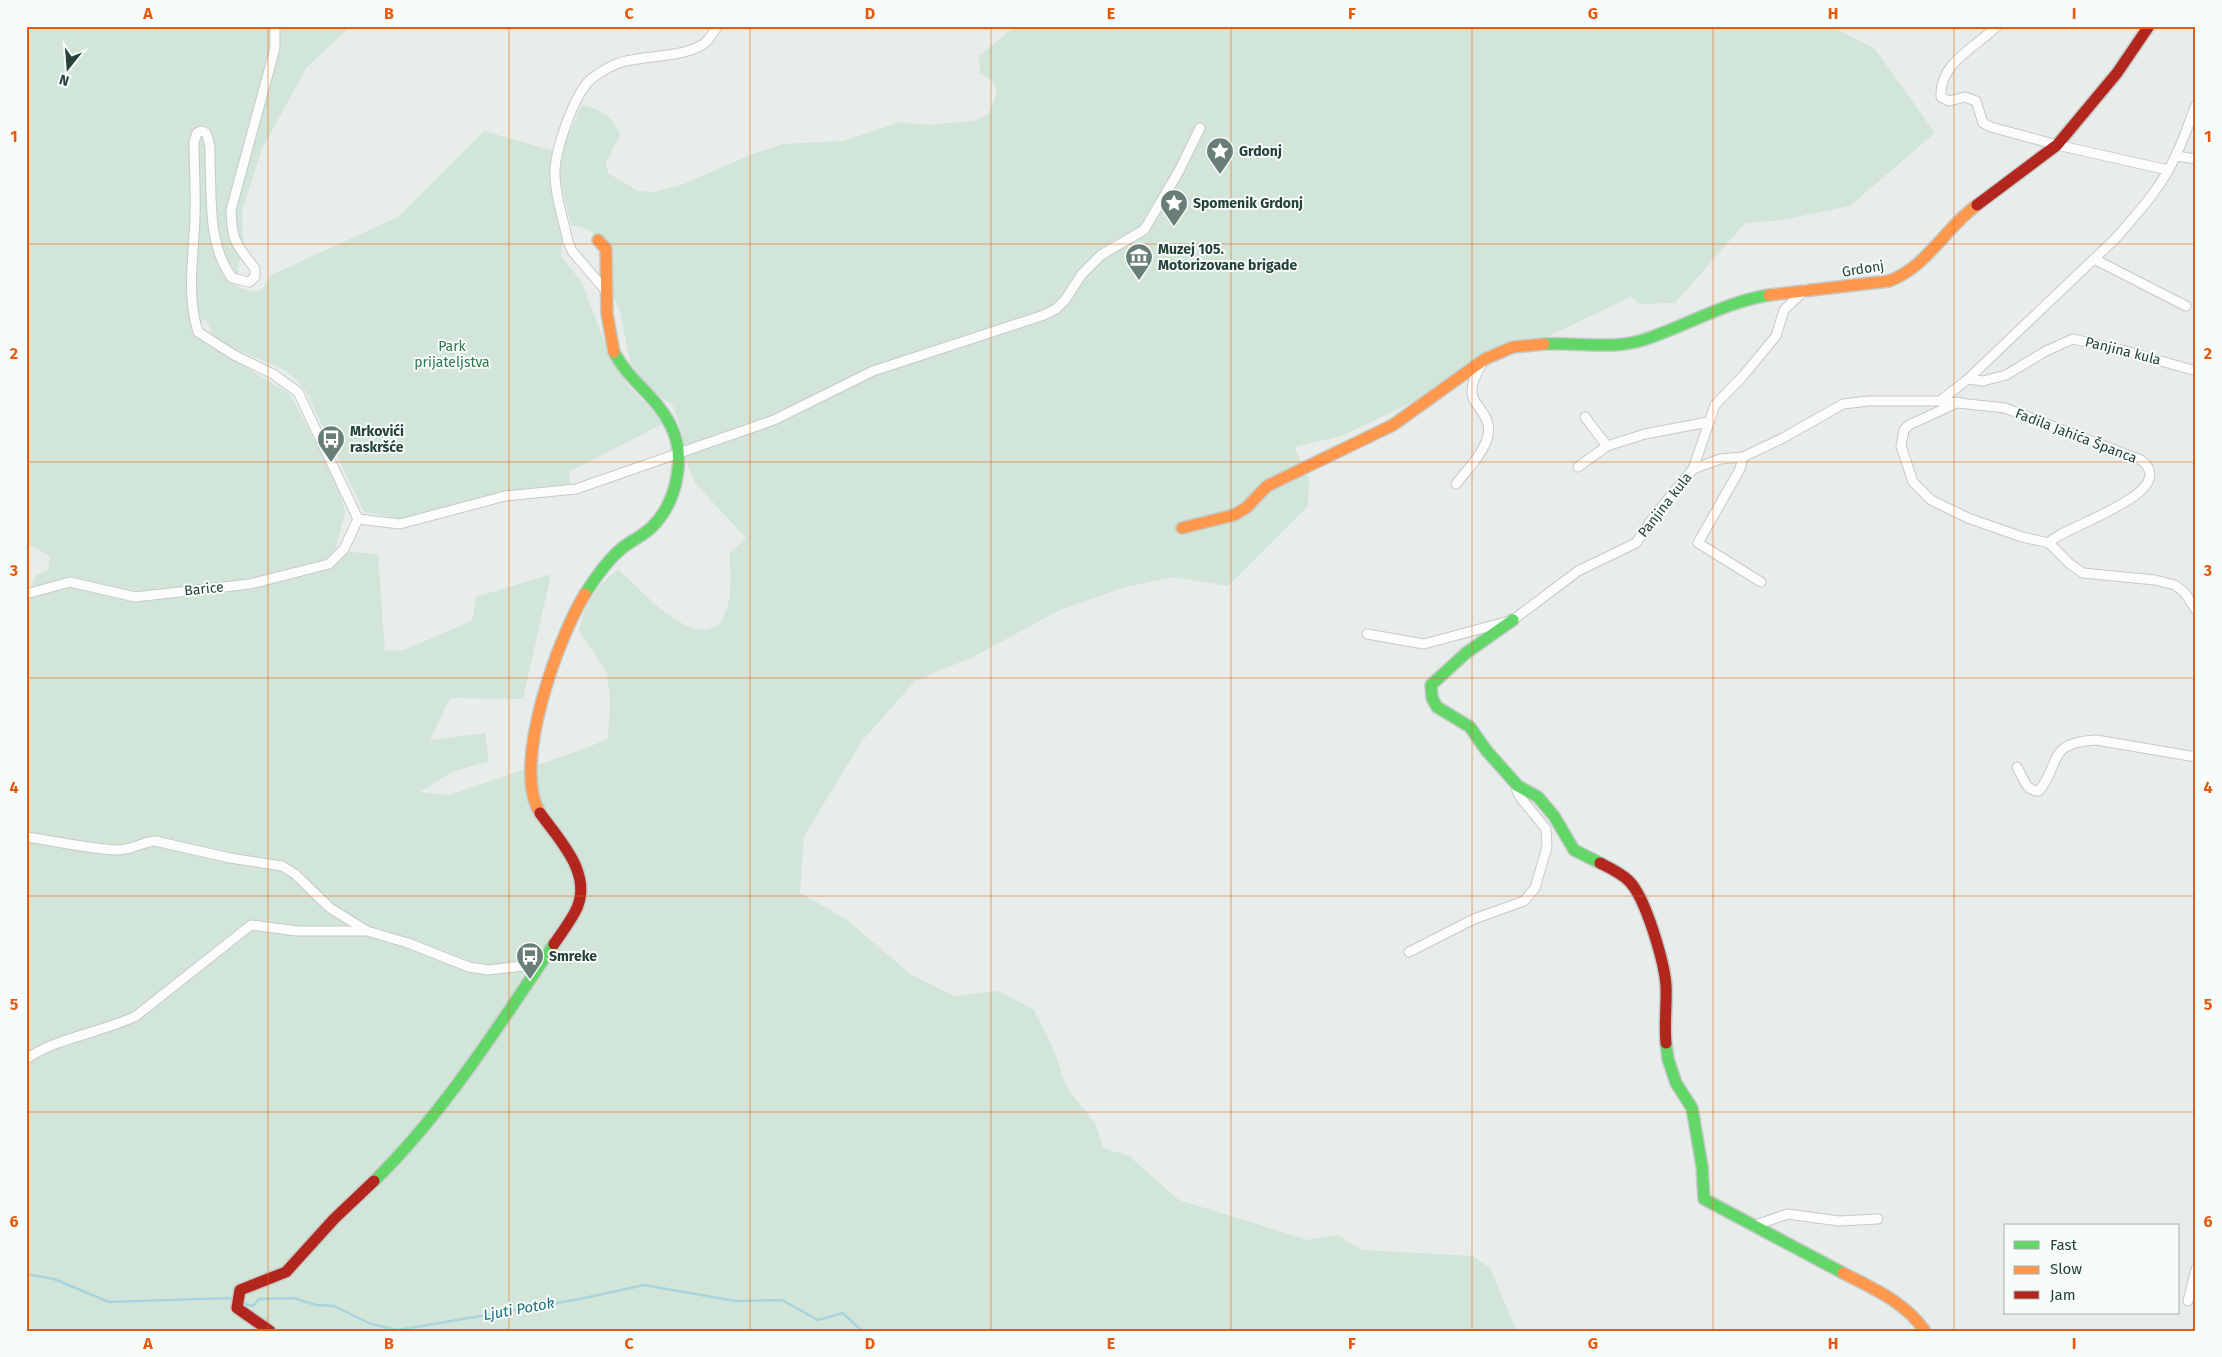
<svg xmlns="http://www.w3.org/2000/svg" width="2222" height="1357" font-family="'Fira Sans',sans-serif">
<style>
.green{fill:#d1e6d8}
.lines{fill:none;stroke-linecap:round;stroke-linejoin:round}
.stream{stroke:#a9d4db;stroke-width:2.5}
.street-casing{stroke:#c5cac8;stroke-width:11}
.fast-casing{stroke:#c3cbc8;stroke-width:14}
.slow-casing{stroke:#c3cbc8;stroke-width:14}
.jam-casing{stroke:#c3cbc8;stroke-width:14}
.street{stroke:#fcfcfc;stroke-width:9}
.fast{stroke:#63d668;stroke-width:11}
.slow{stroke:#ff974d;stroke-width:11}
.jam{stroke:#b3261e;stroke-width:11}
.grid{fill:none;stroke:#e8590c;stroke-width:1;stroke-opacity:0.55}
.labels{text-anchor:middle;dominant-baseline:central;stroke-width:4;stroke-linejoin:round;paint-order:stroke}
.poi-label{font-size:14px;font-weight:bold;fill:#24423a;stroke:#f7fbf9;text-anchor:start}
.street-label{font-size:14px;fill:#24423a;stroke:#f7fbf9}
.park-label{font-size:14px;fill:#2d7a4b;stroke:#f7fbf9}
.water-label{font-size:15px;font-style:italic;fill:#1c6f80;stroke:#f7fbf9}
.neatline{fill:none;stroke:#e8590c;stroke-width:2}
.grid-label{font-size:16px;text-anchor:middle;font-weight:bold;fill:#e8590c}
</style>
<rect width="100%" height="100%" fill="#e8edeb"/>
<!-- green -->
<path class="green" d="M26,26H351L307,67L262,149L242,211L243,245L238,269L237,287C257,293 262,295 271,275L398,217L484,131L553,151L551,173L563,228L561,256L581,281L611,359L626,383L664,423L569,472L570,484L505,491L401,519L364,512L306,392L297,380L284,370L229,346L213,335L206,320L191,324L196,337L290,394L332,473L344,506L345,512L335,551L378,554L385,651L404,650L472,621L476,597L551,574L523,699L450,698L430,740L485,733L489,761L452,772L420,792L449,795L581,750L608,739L610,699L607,673L579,630C586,602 595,588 618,569C636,585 655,607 676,620C732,654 733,590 729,554L746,538L695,483L684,456L682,432L673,406L648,388L631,366L620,312L612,294L613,261L607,246L597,236L584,228L571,225C568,211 564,197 561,183C555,156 571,129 582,105C600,109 614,117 620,135L606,162L608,173L638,191L654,192L681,185L753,154L783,144L843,141L900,122L929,125L978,120L990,112L997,92L994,83L980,73L979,56L1015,26H1831L1875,49L1935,133L1850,206L1782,220L1745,223L1675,303L1640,304L1630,297L1342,436L1294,447L1309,479L1308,506L1228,586L1173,577L1122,588L1058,611L973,657L915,681L862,741L804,836L800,893L846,919L910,974L954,996L999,991L1034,1010L1054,1050L1066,1086L1096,1125L1103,1148L1129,1156L1179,1200L1308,1240L1338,1235L1362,1250L1473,1256L1490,1268L1517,1331H26V600L35,576L48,570L50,556L26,543Z"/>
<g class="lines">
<!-- stream -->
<g class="stream">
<path d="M26,1274L54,1279L109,1302L229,1298L234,1300"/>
<path d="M241,1303L253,1306L259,1299L293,1298L316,1305L334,1306L371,1324L398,1330L580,1299L644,1285L735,1301L782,1300L818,1320L843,1313L862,1331"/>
</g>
<!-- street casing -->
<g class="street-casing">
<g id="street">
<path d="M275,26V48L231,210C232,243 236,243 255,269V277L249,282L232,278C208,245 212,203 210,164C210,153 211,144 206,133L201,131L197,133L194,142C194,167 196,192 195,216C194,255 186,294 198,332L234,355L273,374L298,392L358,519"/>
<path d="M1997,26C1977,47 1939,62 1941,97L1949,101L1965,97L1976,101L1983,123L1991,127L2057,145L2168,170"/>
<path d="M2176,156L2196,159"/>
<path d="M2094,259L2186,306"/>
<path d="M607,292L572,251L568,242C564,220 555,197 555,175C554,152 573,97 590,80C597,74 610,66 619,63C642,55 690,58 707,41C711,37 713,31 718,26"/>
<path d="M1968,379L1983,381L2006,375L2046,351L2073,339L2122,350L2196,371"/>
<path d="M1940,401L2005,408L2141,460C2184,493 2058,528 2049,543"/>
<path d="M1959,402L1909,425L1904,430L1901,446L1913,482L1931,500L1968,518L2022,537L2049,543L2070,564L2083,573L2155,580L2175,585L2185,593L2196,610"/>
<path d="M1585,417L1607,446L1645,434L1708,422"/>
<path d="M1743,457L1740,469L1698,543L1761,582"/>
<path d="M1578,467L1607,446"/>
<path d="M1693,469L1715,405L1743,376L1776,336L1784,310L1806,289"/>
<path d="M1456,484C1466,471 1482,455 1487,439C1495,414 1470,406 1472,390C1472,379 1479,370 1483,361"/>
<path d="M358,519L400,524L505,496L576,489L774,420L873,371L1044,315L1056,309L1065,300L1082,274L1101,255L1144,230L1179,171L1200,128"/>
<path d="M26,594L70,582L135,597L250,584L329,564L344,549L358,519"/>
<path d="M1367,634L1424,644L1513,620L1578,571L1636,543L1654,516L1693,469L1720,459L1743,457L1783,438L1843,404L1869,401H1940L1968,379L2115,239C2137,214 2162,187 2176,155C2184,139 2189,122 2196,105"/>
<path d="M2017,767C2023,777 2026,792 2039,791C2062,762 2046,743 2096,740L2196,757"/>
<path d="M26,837C56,841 88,849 118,850C132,850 142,842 155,841L230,858L282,866L295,874L330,908L367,931L408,943L469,967L488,970L539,964"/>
<path d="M1409,952L1474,919L1524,901L1535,888L1547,847L1546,829L1520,797L1517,791L1518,786"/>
<path d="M26,1059C58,1037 101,1033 136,1016L251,925L297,931H366"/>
<path d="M1752,1226L1788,1214L1839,1221L1878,1219"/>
<path d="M2188,1301L2196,1269"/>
</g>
</g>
<!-- fast casing -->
<g class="fast-casing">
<g id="fast">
<path d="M1544,344C1577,342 1611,350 1643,340C1686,326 1725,302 1769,295"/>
<path d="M585,594C595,578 607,561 621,549C630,541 643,536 652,527C677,502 687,456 670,424C656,396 628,380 614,352"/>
<path d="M1513,620L1466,653L1431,685L1432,698L1437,707L1470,727L1486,750L1518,786L1538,797L1554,816L1574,850L1600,863"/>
<path d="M1666,1043L1668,1059L1676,1083L1692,1108L1702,1166L1704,1199L1843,1273"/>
<path d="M374,1181C443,1114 500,1024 554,944"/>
</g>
</g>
<!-- slow casing -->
<g class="slow-casing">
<g id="slow">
<path d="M598,240L606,249L607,314L614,352"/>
<path d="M1769,295L1889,281C1927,267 1945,228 1977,205"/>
<path d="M1182,528L1234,515L1246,508L1267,486L1393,425L1485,359L1513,347L1544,344"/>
<path d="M540,813C511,766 558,638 585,594"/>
<path d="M1843,1273C1874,1289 1905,1302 1925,1331"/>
</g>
</g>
<!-- jam casing -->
<g class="jam-casing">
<g id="jam">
<path d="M1977,205L2057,145L2117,73L2149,26"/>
<path d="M540,813C559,840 595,875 575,912C569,923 561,934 554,944"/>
<path d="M1600,863C1610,868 1621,873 1629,881C1646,898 1664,962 1666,985C1667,1005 1664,1024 1666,1043"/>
<path d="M270,1331L237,1308L240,1290L286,1272L334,1219L374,1181"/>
</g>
</g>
<!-- street -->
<use href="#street" class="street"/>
<!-- fast -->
<use href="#fast" class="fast"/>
<!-- slow -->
<use href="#slow" class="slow"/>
<!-- jam -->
<use href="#jam" class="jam"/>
</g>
<!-- grid -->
<path class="grid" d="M268,26V1331M509,26V1331M750,26V1331M991,26V1331M1231,26V1331M1472,26V1331M1713,26V1331M1954,26V1331M26,244H2196M26,462H2196M26,678H2196M26,896H2196M26,1112H2196"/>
<!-- icons -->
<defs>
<g id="sight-pin" transform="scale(1.4375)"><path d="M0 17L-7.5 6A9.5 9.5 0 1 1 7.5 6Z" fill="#697e78" stroke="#f7fbf9"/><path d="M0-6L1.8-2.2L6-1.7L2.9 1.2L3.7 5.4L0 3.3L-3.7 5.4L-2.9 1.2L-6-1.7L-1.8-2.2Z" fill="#fff"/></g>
<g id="museum-pin" transform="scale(1.4375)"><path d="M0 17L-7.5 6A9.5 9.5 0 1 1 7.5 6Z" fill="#697e78" stroke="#f7fbf9"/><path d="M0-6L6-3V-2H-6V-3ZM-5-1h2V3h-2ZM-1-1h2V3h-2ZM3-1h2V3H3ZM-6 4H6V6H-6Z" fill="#fff"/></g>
<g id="bus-pin" transform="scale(1.4375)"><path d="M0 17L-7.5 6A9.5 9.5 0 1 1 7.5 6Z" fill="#697e78" stroke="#f7fbf9"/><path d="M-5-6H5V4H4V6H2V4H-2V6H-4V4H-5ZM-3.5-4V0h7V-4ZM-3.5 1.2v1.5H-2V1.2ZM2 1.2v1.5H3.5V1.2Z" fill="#fff"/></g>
</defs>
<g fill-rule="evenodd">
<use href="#sight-pin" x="1220" y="151"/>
<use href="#sight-pin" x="1174" y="203"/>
<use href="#museum-pin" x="1139" y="257"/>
<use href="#bus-pin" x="331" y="439"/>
<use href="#bus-pin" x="530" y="956"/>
</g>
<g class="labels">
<!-- poi labels -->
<g class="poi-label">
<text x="1239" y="151">Grdonj</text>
<text x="1193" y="203">Spomenik Grdonj</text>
<text x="1158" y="249">Muzej 105.<tspan x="1158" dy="16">Motorizovane brigade</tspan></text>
<text x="350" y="431">Mrkovići<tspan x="350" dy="16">raskršće</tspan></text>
<text x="549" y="956">Smreke</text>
</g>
<!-- street labels -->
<g class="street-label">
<text transform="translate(1863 269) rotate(-9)">Grdonj</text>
<text transform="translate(2123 351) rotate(14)">Panjina kula</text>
<text transform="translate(2076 436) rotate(21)">Fadila Jahića Španca</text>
<text transform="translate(1665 505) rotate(-52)">Panjina kula</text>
<text transform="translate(204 589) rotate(-6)">Barice</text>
</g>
<!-- park labels -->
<g class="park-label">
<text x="452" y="346">Park<tspan x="452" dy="16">prijateljstva</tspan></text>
</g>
<!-- water labels -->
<g class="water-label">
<text transform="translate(519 1309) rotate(-10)">Ljuti Potok</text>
</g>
</g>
<!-- border -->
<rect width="2222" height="1357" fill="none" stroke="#f7fbf9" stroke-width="55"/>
<!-- legend -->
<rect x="2004" y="1224" width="175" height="90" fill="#f7fbf9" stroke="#a3b1ad"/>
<rect x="2014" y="1241" width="25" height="8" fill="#63d668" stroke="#a3b1ad"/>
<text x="2050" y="1250" font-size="15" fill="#24423a">Fast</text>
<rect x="2014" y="1266" width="25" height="8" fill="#ff974d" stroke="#a3b1ad"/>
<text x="2050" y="1274" font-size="15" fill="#24423a">Slow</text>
<rect x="2014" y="1291" width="25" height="8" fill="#b3261e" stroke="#a3b1ad"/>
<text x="2050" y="1300" font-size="15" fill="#24423a">Jam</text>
<!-- north arrow -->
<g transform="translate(68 68) rotate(197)" stroke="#f7fbf9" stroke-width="4" paint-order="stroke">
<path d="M0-4L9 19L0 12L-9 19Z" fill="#24423a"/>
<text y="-8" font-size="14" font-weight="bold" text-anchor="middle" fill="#24423a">N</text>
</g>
<rect x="28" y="28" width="2166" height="1302" class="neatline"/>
<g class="grid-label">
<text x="148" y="19">A</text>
<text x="389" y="19">B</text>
<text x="629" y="19">C</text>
<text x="870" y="19">D</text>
<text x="1111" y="19">E</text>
<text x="1352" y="19">F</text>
<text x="1593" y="19">G</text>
<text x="1833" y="19">H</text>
<text x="2074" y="19">I</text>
<text x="14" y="142">1</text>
<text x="2208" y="142">1</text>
<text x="14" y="359">2</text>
<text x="2208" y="359">2</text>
<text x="14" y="576">3</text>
<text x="2208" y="576">3</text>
<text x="14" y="793">4</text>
<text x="2208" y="793">4</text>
<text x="14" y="1010">5</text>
<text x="2208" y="1010">5</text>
<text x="14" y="1227">6</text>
<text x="2208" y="1227">6</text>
<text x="148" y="1349">A</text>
<text x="389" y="1349">B</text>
<text x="629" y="1349">C</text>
<text x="870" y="1349">D</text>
<text x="1111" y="1349">E</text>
<text x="1352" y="1349">F</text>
<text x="1593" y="1349">G</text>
<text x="1833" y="1349">H</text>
<text x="2074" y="1349">I</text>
</g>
</svg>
